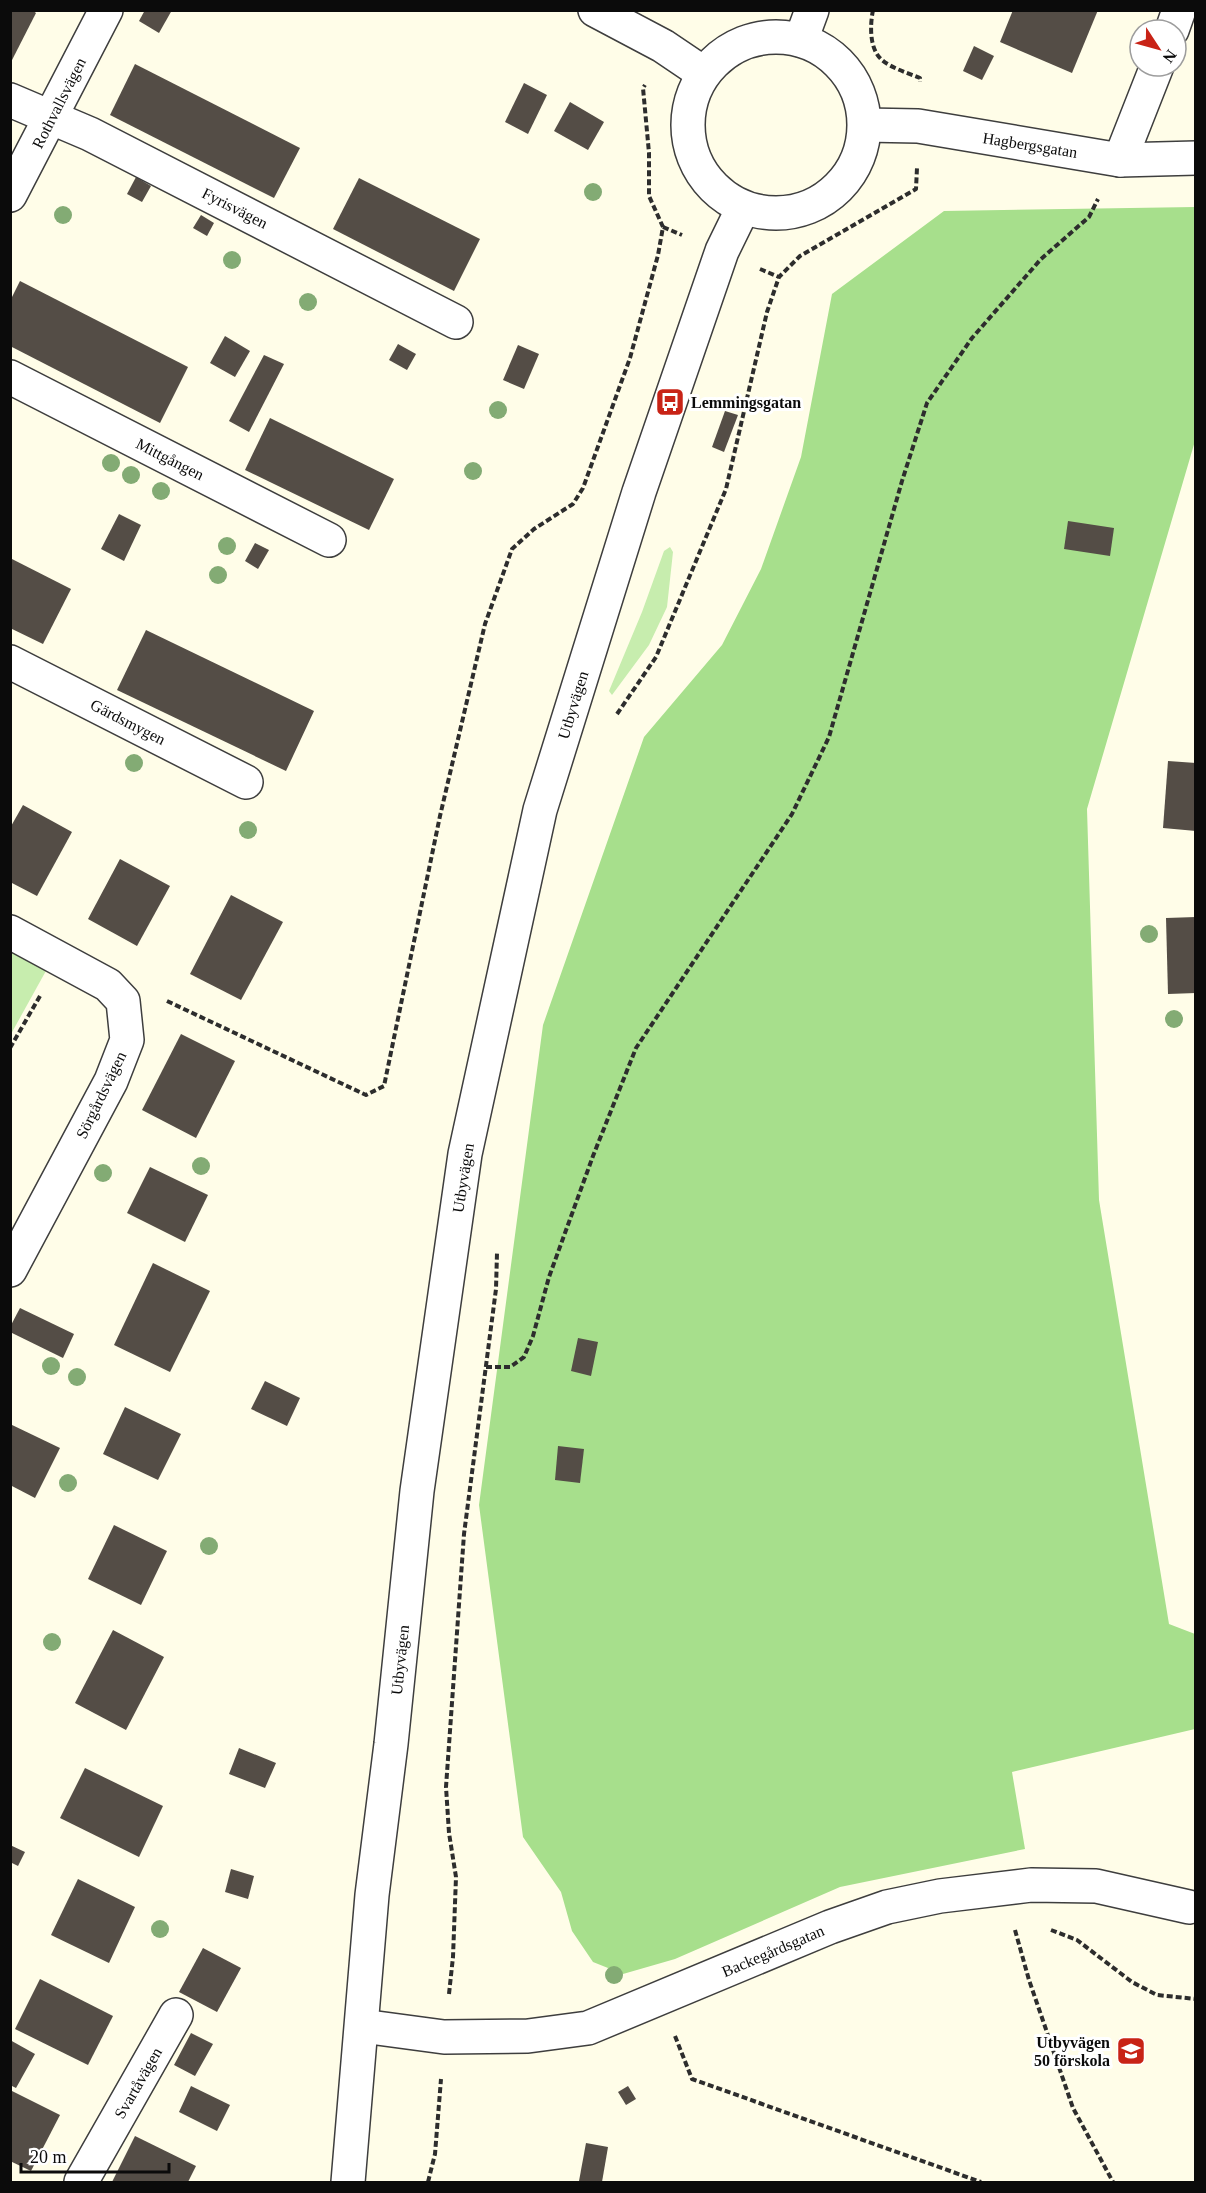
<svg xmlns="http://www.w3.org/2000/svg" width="1206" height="2193" font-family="'Times New Roman',serif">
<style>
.green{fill:#c7edae}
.forest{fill:#a7df8c}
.building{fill:#544d46}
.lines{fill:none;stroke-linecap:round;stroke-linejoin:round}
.minor-casing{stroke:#3e3e3e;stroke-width:36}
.path{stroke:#2d2d2d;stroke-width:4;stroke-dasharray:6 3;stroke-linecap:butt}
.minor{stroke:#fff;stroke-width:33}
.tree{fill:#83ab74}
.labels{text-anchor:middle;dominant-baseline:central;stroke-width:6;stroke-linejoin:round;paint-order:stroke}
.street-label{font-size:16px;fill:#0b0b0b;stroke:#fff}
.poi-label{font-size:16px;font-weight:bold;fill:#0b0b0b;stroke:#fff;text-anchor:start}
</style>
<rect width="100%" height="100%" fill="#fffde8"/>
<!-- green -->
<g class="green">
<path d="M670,547L673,552L667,607L649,645L612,695L609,691L642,612L664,551Z"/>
<path d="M10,951L47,969L11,1034H10Z"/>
</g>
<!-- forest -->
<path class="forest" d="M1195,207V441L1087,809L1099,1200L1169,1624L1195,1634V1729L1012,1772L1025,1849L840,1887L675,1959L623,1974L593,1962L572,1931L561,1892L523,1837L479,1505L543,1025L644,737L722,645L761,569L801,457L832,294L944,211Z"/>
<!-- building -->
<g class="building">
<path d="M10,10H32L36,13L10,64Z"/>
<path d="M145,10H172L159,33L139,21Z"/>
<path d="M1013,10H1098L1072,73L1000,42Z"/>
<path d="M974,46L994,56L982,80L963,71Z"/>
<path d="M135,64L300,148L274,198L110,115Z"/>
<path d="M524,83L547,95L528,134L505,122Z"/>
<path d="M570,102L604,122L588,150L554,131Z"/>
<path d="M136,177L151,186L142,202L127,194Z"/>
<path d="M359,178L480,239L454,291L333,229Z"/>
<path d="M201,215L214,223L207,236L193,228Z"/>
<path d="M20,281L188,367L160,423L10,346V301Z"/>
<path d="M225,336L250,351L235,377L210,363Z"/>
<path d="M398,344L416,354L407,370L389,360Z"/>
<path d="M518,345L539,354L524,389L503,380Z"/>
<path d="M264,355L284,364L249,432L229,421Z"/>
<path d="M725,411L738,415L724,452L712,447Z"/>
<path d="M270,418L394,479L369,530L245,470Z"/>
<path d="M119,514L141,525L124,561L101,549Z"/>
<path d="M1068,521L1114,528L1110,556L1064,549Z"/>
<path d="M255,543L269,550L258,569L245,561Z"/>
<path d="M10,558L71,589L43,644L10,628Z"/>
<path d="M146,630L314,711L286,771L117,690Z"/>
<path d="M1168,761L1196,763V831L1163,828Z"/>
<path d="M23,805L72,832L37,896L10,882V828Z"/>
<path d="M120,859L170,886L137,946L88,919Z"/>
<path d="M231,895L283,922L241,1000L190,974Z"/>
<path d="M1196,917V993L1168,994L1166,918Z"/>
<path d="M181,1034L235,1061L196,1138L142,1110Z"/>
<path d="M150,1167L208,1195L185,1242L127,1213Z"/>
<path d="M153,1263L210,1291L170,1372L114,1345Z"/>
<path d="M20,1308L74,1334L63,1358L10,1332V1327Z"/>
<path d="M578,1338L598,1342L591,1376L571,1371Z"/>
<path d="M265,1381L300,1398L287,1426L251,1409Z"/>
<path d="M125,1407L181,1434L158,1480L103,1454Z"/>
<path d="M10,1424L60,1448L35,1498L10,1485Z"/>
<path d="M558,1446L584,1449L580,1483L555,1480Z"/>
<path d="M114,1525L167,1551L141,1605L88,1579Z"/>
<path d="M113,1630L164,1657L126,1730L75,1703Z"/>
<path d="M239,1748L276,1763L265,1788L229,1774Z"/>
<path d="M85,1768L163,1806L139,1857L60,1818Z"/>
<path d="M10,1845L25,1852L18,1866L10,1862Z"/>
<path d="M231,1869L254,1876L248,1899L225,1892Z"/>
<path d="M78,1879L135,1907L109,1963L51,1935Z"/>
<path d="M203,1948L241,1968L217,2012L179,1992Z"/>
<path d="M40,1979L113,2016L88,2065L15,2029Z"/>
<path d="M191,2033L213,2044L195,2076L174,2065Z"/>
<path d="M10,2040L35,2054L16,2088L10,2085Z"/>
<path d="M191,2086L230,2105L217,2131L179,2112Z"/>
<path d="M628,2086L636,2099L626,2105L618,2092Z"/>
<path d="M10,2090L60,2115L31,2171L10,2161Z"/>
<path d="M135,2136L196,2166L188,2182H112Z"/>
<path d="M586,2143L608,2147L602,2182L579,2181Z"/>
</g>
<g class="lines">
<!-- minor casing -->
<g class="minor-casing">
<g id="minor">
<path d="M595,10L663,46L703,73"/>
<path d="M1172,30L1179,10"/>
<circle cx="776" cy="125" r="88"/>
<path d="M801,40L812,10"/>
<path d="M10,100L90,134L456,322"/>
<path d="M865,125L918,126L1120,160L1196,158"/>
<path d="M1120,160L1157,66"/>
<path d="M10,195L106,10"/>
<path d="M10,377L329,540"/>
<path d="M10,662L246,782"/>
<path d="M10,932L108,985L123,1001L127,1040L111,1081L10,1270"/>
<path d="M362,2026L444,2037L528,2036L588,2028L830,1927L887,1907L940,1896L1031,1885L1096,1886L1189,1907"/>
<path d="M81,2182L176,2015"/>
<path d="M348,2182L372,1895L391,1744L417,1491L465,1154L540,810L639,492L722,251L743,208"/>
</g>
</g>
<!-- path -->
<g class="path">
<path d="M873,10C870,25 869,49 882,60C891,68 908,73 920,78V82"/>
<path d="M663,227L682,235"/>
<path d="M760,269L779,277"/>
<path d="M617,714L656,657L726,489L767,312L779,277L800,256L916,189L917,168"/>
<path d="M167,1001L366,1095L384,1086L440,816L485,624L512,549L534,529L573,504L583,488L630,358L658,255L663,227L649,196V153L643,88L645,85"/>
<path d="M10,1048L40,996"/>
<path d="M486,1367H510L524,1357L533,1336L549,1277L593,1156L636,1048L792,814L829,737L902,481L927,403L972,338L1041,259L1089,217L1098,199"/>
<path d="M1015,1930L1029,1980L1073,2108L1113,2182"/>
<path d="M1051,1930L1077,1940L1132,1982L1157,1995L1196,1999"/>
<path d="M449,1994L453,1957L456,1877L449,1833L446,1787L464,1534L496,1289L497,1253"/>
<path d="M675,2036L692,2079L981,2182"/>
<path d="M428,2182L435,2154L441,2079"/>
</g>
<!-- minor -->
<use href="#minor" class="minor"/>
</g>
<!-- trees -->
<g class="tree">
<circle cx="593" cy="192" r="9"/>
<circle cx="63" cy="215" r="9"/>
<circle cx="232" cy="260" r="9"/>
<circle cx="308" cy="302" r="9"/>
<circle cx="498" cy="410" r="9"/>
<circle cx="111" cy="463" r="9"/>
<circle cx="473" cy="471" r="9"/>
<circle cx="131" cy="475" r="9"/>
<circle cx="161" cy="491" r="9"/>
<circle cx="227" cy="546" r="9"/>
<circle cx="218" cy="575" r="9"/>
<circle cx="134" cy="763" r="9"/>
<circle cx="248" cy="830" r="9"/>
<circle cx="1149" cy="934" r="9"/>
<circle cx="1174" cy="1019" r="9"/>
<circle cx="201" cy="1166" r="9"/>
<circle cx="103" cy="1173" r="9"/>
<circle cx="51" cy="1366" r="9"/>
<circle cx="77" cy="1377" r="9"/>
<circle cx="68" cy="1483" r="9"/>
<circle cx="209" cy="1546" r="9"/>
<circle cx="52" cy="1642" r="9"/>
<circle cx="160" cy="1929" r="9"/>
<circle cx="614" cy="1975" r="9"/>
</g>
<!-- icons -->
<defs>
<g id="bus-square" transform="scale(1.5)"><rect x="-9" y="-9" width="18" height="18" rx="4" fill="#c82316" stroke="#fff"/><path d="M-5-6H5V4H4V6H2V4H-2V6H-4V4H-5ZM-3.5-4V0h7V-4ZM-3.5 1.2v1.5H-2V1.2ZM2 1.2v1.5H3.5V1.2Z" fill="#fff"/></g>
<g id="school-square" transform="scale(1.5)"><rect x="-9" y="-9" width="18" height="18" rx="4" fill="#c82316" stroke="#fff"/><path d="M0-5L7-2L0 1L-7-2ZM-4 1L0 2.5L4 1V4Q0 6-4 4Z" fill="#fff"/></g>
</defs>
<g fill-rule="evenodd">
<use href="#bus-square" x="670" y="402"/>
<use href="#school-square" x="1131" y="2051"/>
</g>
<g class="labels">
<!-- street labels -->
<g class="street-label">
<text transform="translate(59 103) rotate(-63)">Rothvallsvägen</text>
<text transform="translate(1030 145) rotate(9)">Hagbergsgatan</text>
<text transform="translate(235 208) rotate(27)">Fyrisvägen</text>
<text transform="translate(170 459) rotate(27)">Mittgången</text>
<text transform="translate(573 705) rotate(-73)">Utbyvägen</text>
<text transform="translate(128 722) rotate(27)">Gärdsmygen</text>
<text transform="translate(101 1095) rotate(-64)">Sörgårdsvägen</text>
<text transform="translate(463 1178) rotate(-81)">Utbyvägen</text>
<text transform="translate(400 1660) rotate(-84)">Utbyvägen</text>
<text transform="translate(773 1951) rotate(-23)">Backegårdsgatan</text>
<text transform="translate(138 2083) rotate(-60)">Svartåvägen</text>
</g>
<!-- poi labels -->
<g class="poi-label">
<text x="691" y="402">Lemmingsgatan</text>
<text x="1110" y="2042" text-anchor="end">Utbyvägen<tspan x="1110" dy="18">50 förskola</tspan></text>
</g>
</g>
<!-- border -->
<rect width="1206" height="2193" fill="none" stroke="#0b0b0b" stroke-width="24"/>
<!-- north arrow -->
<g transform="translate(1158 48) rotate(126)"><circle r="28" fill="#ffffff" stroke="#9d9d9d" stroke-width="1.5"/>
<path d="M0-4.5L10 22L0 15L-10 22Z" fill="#c82316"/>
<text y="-9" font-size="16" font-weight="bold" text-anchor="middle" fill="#0b0b0b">N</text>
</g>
<!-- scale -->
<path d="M21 2163v9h148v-9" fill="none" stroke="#0b0b0b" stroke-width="3"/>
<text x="30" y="2163" font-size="18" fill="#0b0b0b" stroke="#ffffff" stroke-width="4.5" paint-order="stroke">20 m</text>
</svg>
